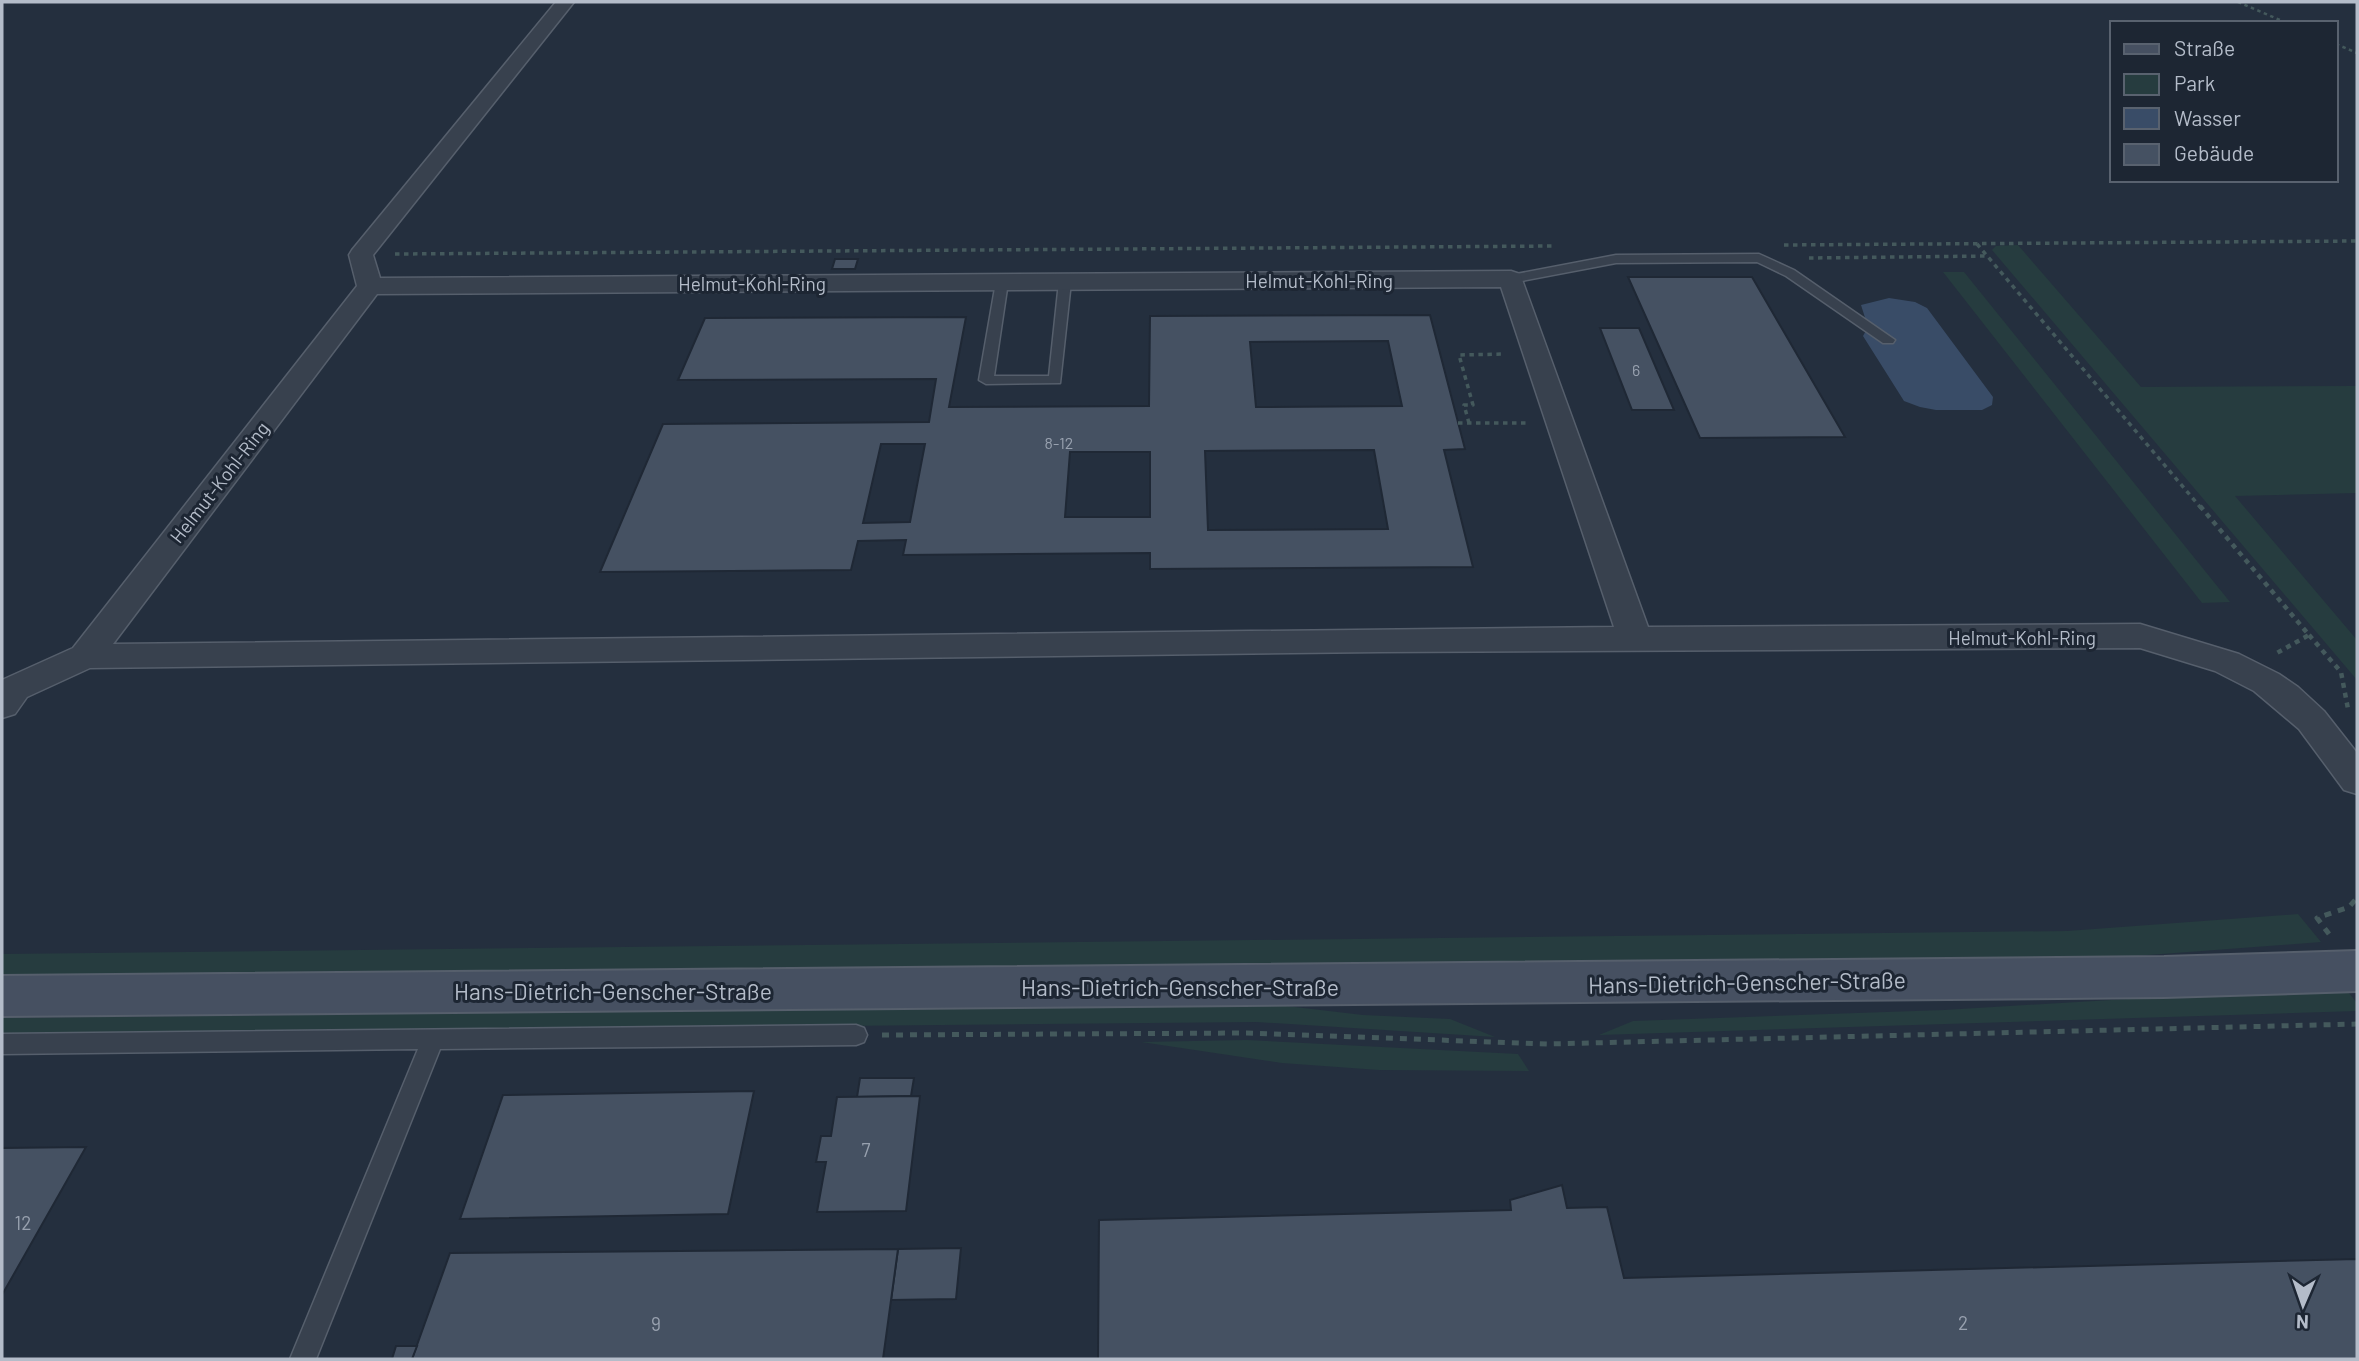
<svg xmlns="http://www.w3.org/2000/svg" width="2359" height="1361" font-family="Barlow,sans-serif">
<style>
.green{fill:#263c3f}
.water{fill:#394c67}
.building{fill:#455162;stroke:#1f2835;stroke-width:2;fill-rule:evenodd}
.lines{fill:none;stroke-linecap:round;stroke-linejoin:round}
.lane-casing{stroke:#565f6c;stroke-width:3}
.street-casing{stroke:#565f6c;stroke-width:3}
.secondary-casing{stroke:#565f6c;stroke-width:4}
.path-far3{stroke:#44595c;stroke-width:2.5;stroke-dasharray:3.5 3.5;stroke-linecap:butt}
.path-far2{stroke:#44595c;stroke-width:3.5;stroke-dasharray:4.5 4.5;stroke-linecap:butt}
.path-far1{stroke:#44595c;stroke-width:4.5;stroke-dasharray:5 5;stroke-linecap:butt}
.path{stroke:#44595c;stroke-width:5;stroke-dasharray:7 7;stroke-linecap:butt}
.lane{fill:#38414e;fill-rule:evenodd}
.street{fill:#38414e;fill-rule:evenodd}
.secondary{fill:#465061;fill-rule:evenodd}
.labels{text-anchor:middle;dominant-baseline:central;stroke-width:6;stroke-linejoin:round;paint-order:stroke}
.number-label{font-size:16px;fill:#98a1af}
.street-label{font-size:19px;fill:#b4bcc9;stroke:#1d2633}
.near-number-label{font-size:19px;fill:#98a1af}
.near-street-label{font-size:23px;fill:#b4bcc9;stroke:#1d2633}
</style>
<rect width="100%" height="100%" fill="#242f3e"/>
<!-- green -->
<g class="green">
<path d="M2018,245L2141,387L2357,386V493L2235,496L2357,640V680L1992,250L1996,246Z"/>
<path d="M1943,272H1964L2230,602L2202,603Z"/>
<path d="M2298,914L2321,942L2082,960L2,978V954L2067,931Z"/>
<path d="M2348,992L2357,1003V1011L1599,1035L1633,1021L1944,1010L2211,994Z"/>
<path d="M1278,1005L1363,1015L1450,1019L1495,1037L1257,1022L2,1034V1018Z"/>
<path d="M1247,1040L1518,1054L1529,1071L1379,1070L1282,1063L1141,1042Z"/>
</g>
<!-- water -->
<path class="water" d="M1889,298L1915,302L1927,308L1993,397L1992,405L1982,410H1936L1920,407L1904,401L1863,336L1868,327L1861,305Z"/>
<!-- building -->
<g class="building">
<path d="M835,259H858L855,269H832Z"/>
<path d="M1628,277H1752L1845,437L1700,438Z"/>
<path d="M1430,315L1465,449L1444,450L1473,567L1150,569V553L903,555L906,540L858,541L851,570L600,572L663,424L929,422L936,379L678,380L705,318L966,317L949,407L1149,406L1150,316ZM1388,341L1402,406L1256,407L1250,342ZM881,444H925L910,522L863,523ZM1374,450L1388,529L1208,530L1205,451ZM1070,452H1150V517H1065Z"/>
<path d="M1600,328H1639L1674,410H1632Z"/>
<path d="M860,1078H914L911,1096L857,1097Z"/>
<path d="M754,1091L728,1214L460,1219L503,1095Z"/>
<path d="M920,1096L906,1211L817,1212L826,1162H816L821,1136H831L837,1097Z"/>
<path d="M86,1147L2,1295V1148Z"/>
<path d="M1562,1185L1567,1208L1607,1207L1624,1278L2357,1259V1359H1098L1099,1220L1511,1210L1510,1200Z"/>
<path d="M961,1248L956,1299L891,1300L898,1249Z"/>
<path d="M898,1249L883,1359H412L450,1253Z"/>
<path d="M396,1346H417L412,1359H392Z"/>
</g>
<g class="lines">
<!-- lane casing -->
<g class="lane-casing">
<g id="lane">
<path d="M1759,254L1794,270L1895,340L1893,343H1883L1786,276L1757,262L1616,263L1511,283L1505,279L1511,275L1616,255Z"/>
<path d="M1002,278L1008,282L994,376H1049L1059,282L1065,278L1071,282L1060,383L986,384L979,380L996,282Z"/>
<path d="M856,1025L864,1028L867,1035L864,1042L856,1045L440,1049L316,1359H290L418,1049L2,1054V1034Z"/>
</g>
</g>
<!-- street casing -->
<g class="street-casing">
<path id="street" d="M556,2H574L373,255L380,278L1511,271L1520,274L1648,627L2140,624L2239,654L2279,674L2298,687L2324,711L2357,753V794L2344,790L2299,729L2254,691L2215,671L2140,648L1379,652L90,668L27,697L15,714L2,718V680L73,648L357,286L349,255L352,250ZM1501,287L1614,627L113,644L377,294Z"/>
</g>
<!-- secondary casing -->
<g class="secondary-casing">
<path id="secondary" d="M2357,951V991L2164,997L2,1016V976L2164,957Z"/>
</g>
<!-- path-far3 -->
<g class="path-far3">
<path d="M2238,2L2287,23"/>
<path d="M2336,44L2357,53"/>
</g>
<!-- path-far2 -->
<g class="path-far2">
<path d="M1977,244L2201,508"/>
<path d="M1784,245L2357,241"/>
<path d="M395,254L1555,246"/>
<path d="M1809,258L1988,256"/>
<path d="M1458,423H1529"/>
<path d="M1469,423L1464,405H1473L1459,355L1505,354"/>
</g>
<!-- path-far1 -->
<g class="path-far1">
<path d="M2200,506L2309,635L2275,654"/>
<path d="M2309,635L2341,672L2348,709"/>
</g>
<!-- path -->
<g class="path">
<path d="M2329,934L2317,918L2349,907L2357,898"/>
<path d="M882,1035L1247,1033L1548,1044L2357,1024"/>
</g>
<!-- lane -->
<use href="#lane" class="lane"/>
<!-- street -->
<use href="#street" class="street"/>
<!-- secondary -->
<use href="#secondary" class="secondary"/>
</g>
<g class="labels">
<!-- number labels -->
<g class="number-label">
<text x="1636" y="369">6</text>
<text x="1059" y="442">8-12</text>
</g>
<!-- street labels -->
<g class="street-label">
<text x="1319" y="280">Helmut-Kohl-Ring</text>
<text x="752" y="283">Helmut-Kohl-Ring</text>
<text transform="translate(219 482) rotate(-52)">Helmut-Kohl-Ring</text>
<text x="2022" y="637">Helmut-Kohl-Ring</text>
</g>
<!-- near-number labels -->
<g class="near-number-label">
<text x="866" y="1149">7</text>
<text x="23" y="1222">12</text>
<text x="1963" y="1322">2</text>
<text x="656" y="1323">9</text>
</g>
<!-- near-street labels -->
<g class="near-street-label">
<text transform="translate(1747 982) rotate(-1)">Hans-Dietrich-Genscher-Straße</text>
<text x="1180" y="987">Hans-Dietrich-Genscher-Straße</text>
<text x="613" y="991">Hans-Dietrich-Genscher-Straße</text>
</g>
</g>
<!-- border -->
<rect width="2359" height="1361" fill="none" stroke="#b4bcc9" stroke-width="7"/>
<!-- legend -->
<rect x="2110" y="21" width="228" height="161" fill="#1d2633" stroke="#59626f" stroke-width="2"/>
<rect x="2124" y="44" width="35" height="10" fill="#465061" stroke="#59626f" stroke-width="2"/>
<text x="2174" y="56" font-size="21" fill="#b4bcc9">Straße</text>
<rect x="2124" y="74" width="35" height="21" fill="#263c3f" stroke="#59626f" stroke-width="2"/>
<text x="2174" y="91" font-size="21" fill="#b4bcc9">Park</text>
<rect x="2124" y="108" width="35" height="21" fill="#394c67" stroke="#59626f" stroke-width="2"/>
<text x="2174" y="126" font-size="21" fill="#b4bcc9">Wasser</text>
<rect x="2124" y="144" width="35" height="21" fill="#455162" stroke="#59626f" stroke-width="2"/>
<text x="2174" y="161" font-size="21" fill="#b4bcc9">Gebäude</text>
<!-- north arrow -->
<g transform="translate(2303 1305) rotate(182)" stroke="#1d2633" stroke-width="5" paint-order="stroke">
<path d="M0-5L12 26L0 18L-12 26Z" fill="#b4bcc9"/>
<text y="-10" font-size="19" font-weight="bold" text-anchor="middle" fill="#b4bcc9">N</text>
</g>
</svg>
